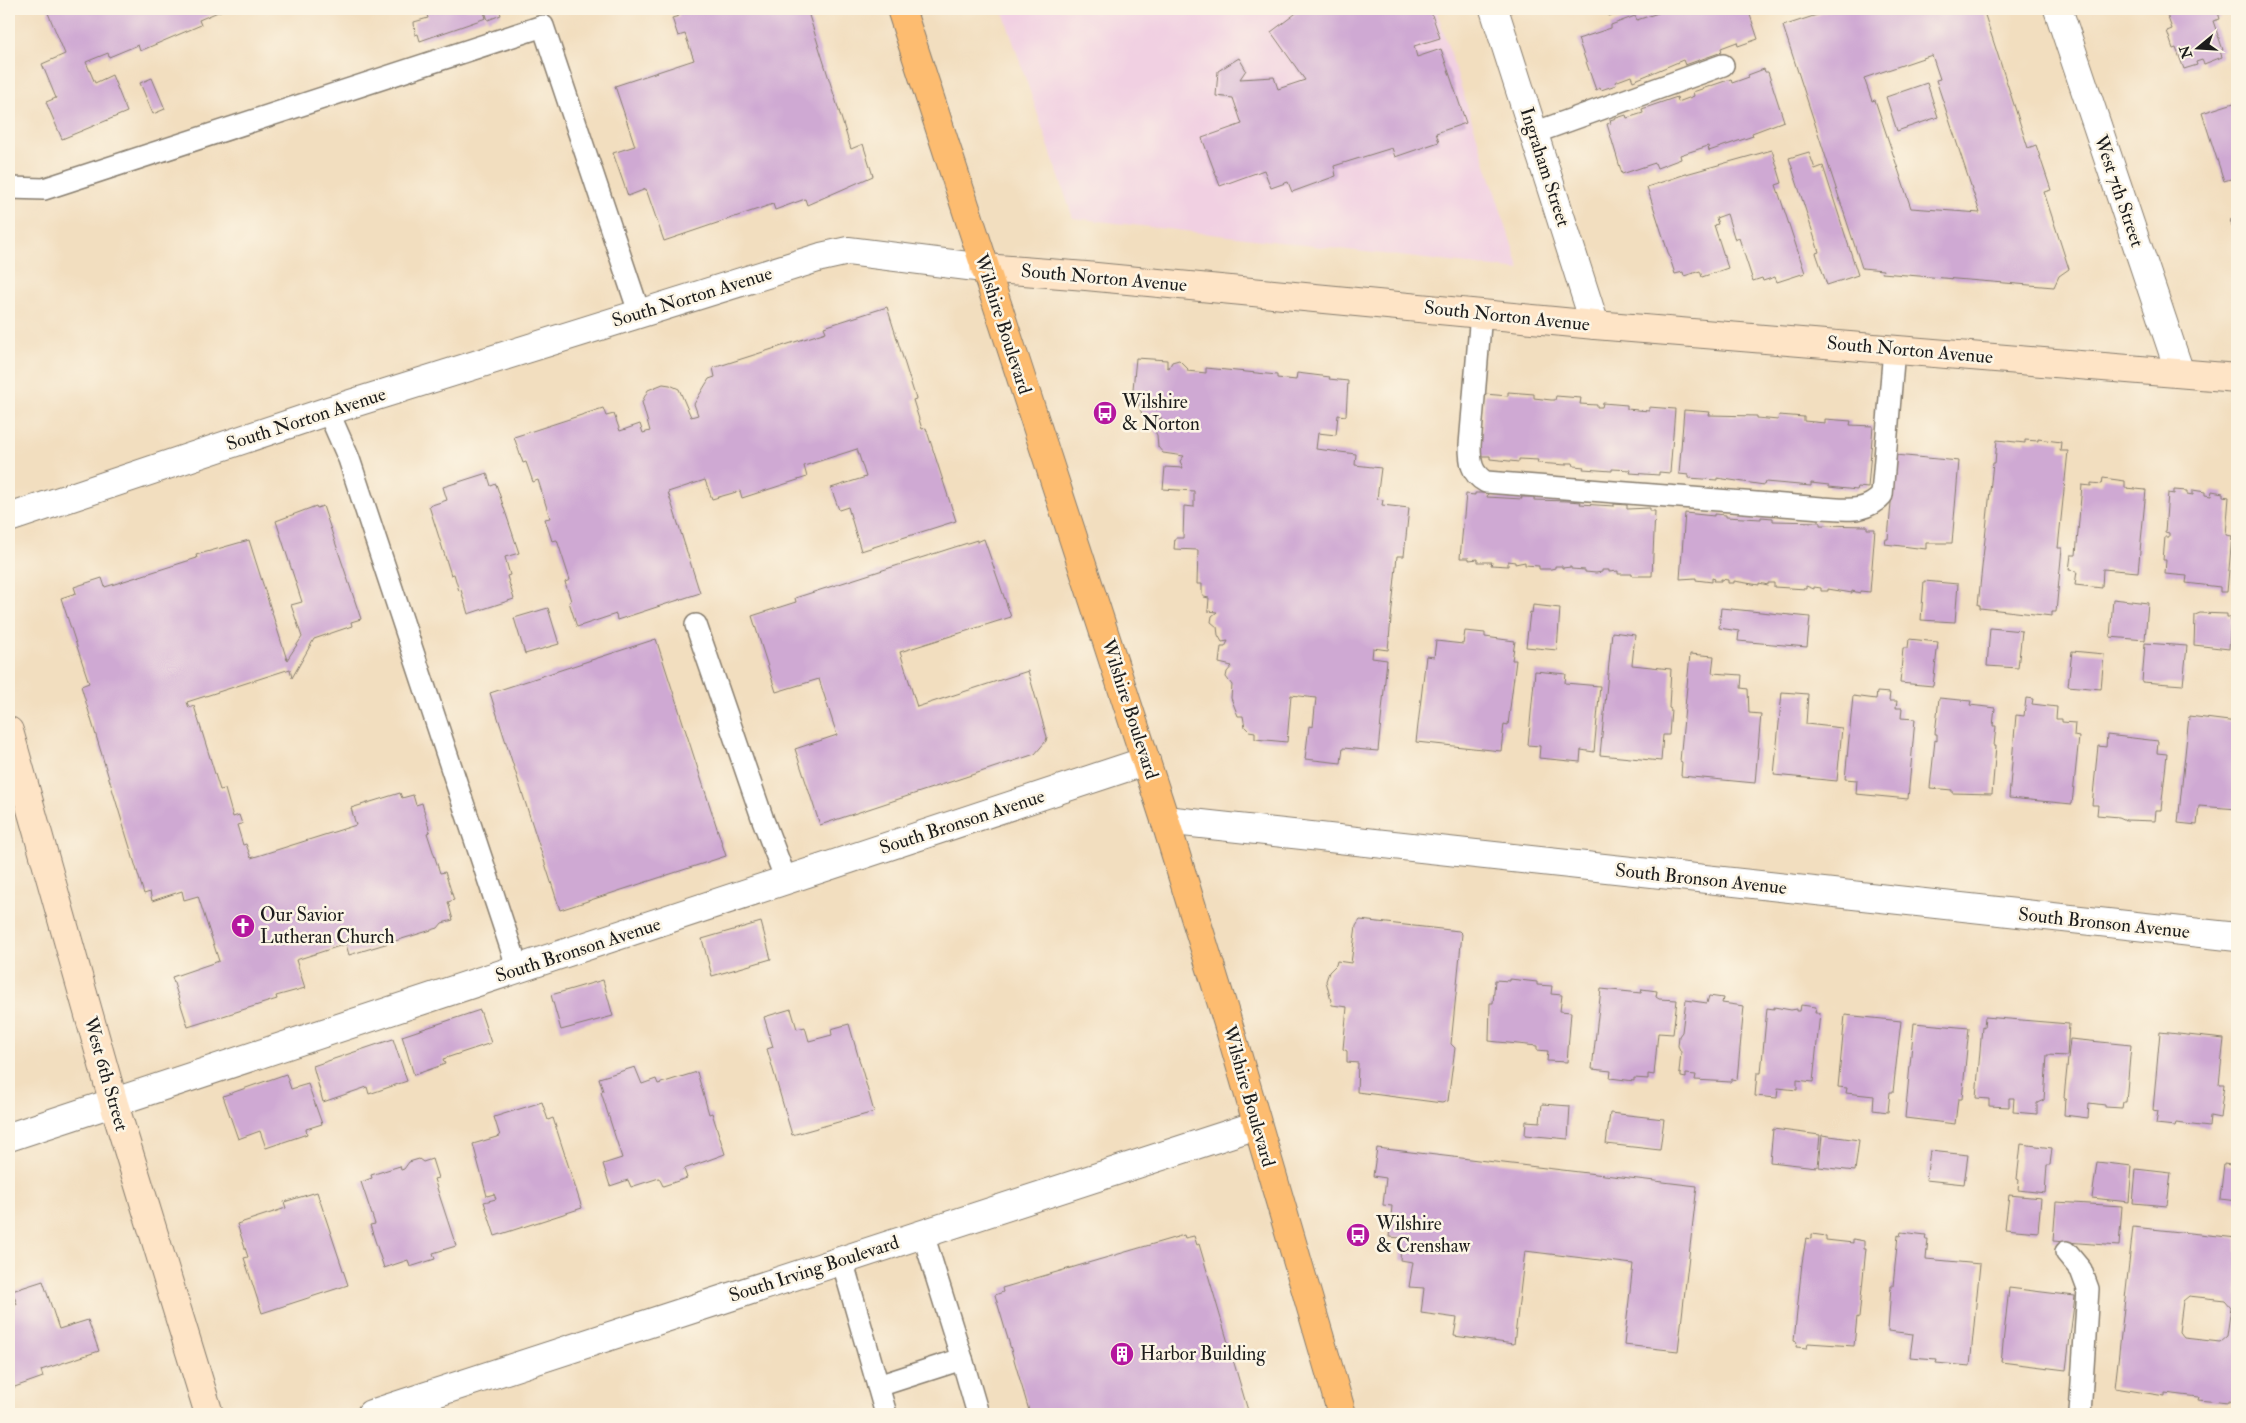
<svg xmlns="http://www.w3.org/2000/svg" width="2246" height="1423" font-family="'IM FELL Double Pica',serif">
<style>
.built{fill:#f1d0e2}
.building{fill:#cfa9d3;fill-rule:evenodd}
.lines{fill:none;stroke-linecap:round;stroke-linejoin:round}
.lane-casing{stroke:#877d6e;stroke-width:24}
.street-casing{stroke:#877d6e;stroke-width:30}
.secondary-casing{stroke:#877d6e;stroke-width:30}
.primary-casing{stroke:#877d6e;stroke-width:30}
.lane{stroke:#fff;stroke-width:21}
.street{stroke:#fff;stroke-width:28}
.secondary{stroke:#fee4c6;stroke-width:28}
.primary{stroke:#fdbc70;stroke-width:28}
.labels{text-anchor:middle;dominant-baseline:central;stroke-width:5;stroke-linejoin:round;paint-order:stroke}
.street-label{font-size:19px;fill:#1c1c1c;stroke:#fcf5e5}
.poi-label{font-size:19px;fill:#1c1c1c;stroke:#fcf5e5;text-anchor:start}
</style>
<rect width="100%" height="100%" fill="#fcf5e5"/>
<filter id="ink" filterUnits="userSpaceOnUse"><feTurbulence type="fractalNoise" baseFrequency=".02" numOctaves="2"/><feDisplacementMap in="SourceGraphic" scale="10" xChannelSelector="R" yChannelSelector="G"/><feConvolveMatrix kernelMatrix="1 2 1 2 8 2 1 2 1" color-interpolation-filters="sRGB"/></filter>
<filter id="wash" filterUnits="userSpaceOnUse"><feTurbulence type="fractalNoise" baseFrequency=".0096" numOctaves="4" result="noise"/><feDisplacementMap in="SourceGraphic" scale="20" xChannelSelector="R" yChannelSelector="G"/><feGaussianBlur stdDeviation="1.12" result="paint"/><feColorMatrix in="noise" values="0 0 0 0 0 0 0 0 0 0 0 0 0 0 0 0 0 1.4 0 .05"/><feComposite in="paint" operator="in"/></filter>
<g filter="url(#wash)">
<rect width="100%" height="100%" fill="#f2debf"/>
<!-- built -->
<path class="built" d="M1002,9H1436L1520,270L1073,218Z"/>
<g id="blocks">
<!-- building -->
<g class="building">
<path d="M49,9H225L199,20L201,25L140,51L138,45L109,57L108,53L86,62L95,83L112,75L127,112L62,139L46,102L56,98L42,64L65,54L48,13Z"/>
<path d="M425,9H483L486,18L420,41L418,34L415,35L414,22L428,18Z"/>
<path d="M484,9H499L501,15L488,20Z"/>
<path d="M676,9H807L851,149L863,144L873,176L807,205L805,199L775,210L773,204L664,241L646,189L628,196L613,153L635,146L615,86L694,60L685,34L678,36L672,18L679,16Z"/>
<path d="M1298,9H1430L1440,38L1414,46L1417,57L1441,49L1466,123L1436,133L1439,142L1395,157L1392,148L1334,166L1336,176L1292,192L1288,182L1271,188L1264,170L1220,186L1202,138L1242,124L1233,98L1216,96L1218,71L1239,58L1246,70L1240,79L1274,77L1278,89L1305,80L1271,32L1299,11Z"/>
<path d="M1606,9H1629L1609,16Z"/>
<path d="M1663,9H1748L1758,39L1738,46L1737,42L1721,48L1722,52L1685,65L1683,60L1633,81L1631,76L1615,82L1616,85L1601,90L1600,88L1596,90L1578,39L1611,28V25L1635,16L1637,20L1664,11Z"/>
<path d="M1835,9H1983L2028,148L2036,145L2051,190L2044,192L2069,269L2059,276L2054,287L1882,273L1883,270L1862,268L1783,26ZM1932,55L1940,79L1936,80L1980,213L1911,208L1875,100L1872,101L1864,78Z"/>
<path d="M2165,9H2217L2220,19L2213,21L2223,50L2220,51L2222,57L2204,64L2202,60L2196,62L2197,65L2184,69L2176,48L2173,49L2167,31L2172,29Z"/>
<path d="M1764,69L1765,72H1768L1784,121L1752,133L1753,136L1709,151L1708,146L1680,155L1681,159L1657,168L1655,163L1622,174L1607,124L1611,123L1610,120L1626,115L1627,118L1643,113L1642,109L1677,97L1678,102L1694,96L1693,92L1731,79L1732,83L1749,77L1748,75Z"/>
<path d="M152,78L165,109L153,114L140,83Z"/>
<path d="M1927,83L1938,117L1897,131L1886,97Z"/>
<path d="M2237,102V177L2224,181L2202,113Z"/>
<path d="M1772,150L1782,183L1776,185L1805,273L1777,282L1775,277L1763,281L1762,278L1753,281L1739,238L1735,240L1727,214L1716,218L1718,224L1714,225L1728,268L1702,277L1700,271L1684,276L1683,272L1675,274L1647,187L1686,174Z"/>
<path d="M1809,152L1815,169L1823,166L1858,275L1827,285L1816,253L1819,252L1789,158Z"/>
<path d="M2237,218V240L2230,220Z"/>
<path d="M887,307L916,399L913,400L922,429L926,428L956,521L861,551L848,507L839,510L831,488L866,477L857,449L804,466L807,477L742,498L740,491L712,499L705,480L668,492L700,593L617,620L616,614L577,627L569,602L571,601L565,582L570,580L557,540L552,541L545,519L550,518L538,480L533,482L526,462L523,463L514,437L603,408L606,416L614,414L620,431L640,424L643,433L650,431L642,402L648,390L663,384L670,385L679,389L691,417L698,415L694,404L709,379L715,377L713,368L826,332L824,327Z"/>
<path d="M1136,358L1167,360V367L1169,368L1172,362L1179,360L1188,369L1187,371L1206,373V368L1277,375V378L1296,380L1297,373L1330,377L1329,379L1348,381L1346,416L1338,415L1336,435L1318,433L1316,449L1356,454L1355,465L1381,468L1377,499L1383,500L1382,505L1409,508L1404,556H1397L1388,650L1373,648L1372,658L1387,660L1378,751L1343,748L1341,763L1305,759L1309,726L1313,727L1316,698L1291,695L1287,742L1255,739V732L1249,731L1245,727L1243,716H1238L1231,698L1232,685L1226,677L1227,672L1232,666L1219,663L1221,647H1225L1228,641L1222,642L1218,635L1217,627L1211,622L1212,616L1217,612L1208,611L1209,598L1204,597L1202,594V584H1197L1198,550L1174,549L1175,538H1183L1184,506L1194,507V491L1163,489L1165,467L1183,468L1180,461L1184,456L1163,453L1158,447L1157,435L1152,426L1162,418L1143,417L1133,389Z"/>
<path d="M1508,392L1534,394V398L1551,400H1555L1556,396L1581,398L1580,404L1597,405V407H1602L1603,403L1627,405V409L1649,411V407L1675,409L1670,473L1659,472V475L1630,473L1631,470L1612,469V471L1583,469L1584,467L1574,466L1573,463H1566V465L1537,463L1538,460L1519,459V462L1490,459V456H1480L1485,394L1508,396Z"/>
<path d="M1684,410L1710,412L1709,415L1757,416V418L1778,420L1779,415L1804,417V421L1825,423V419L1851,421L1850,425L1873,426L1868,488L1858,487L1857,490L1829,487V485L1811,483V486L1765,482L1764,485L1717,478V480L1689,478V475L1679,474Z"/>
<path d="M2038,439L2061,442L2060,451H2068L2058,548H2062L2056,612H2052V616L1980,608V605H1978L1993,463H1995L1997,440L2025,443V440L2038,441Z"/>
<path d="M1895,455L1959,461L1952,543H1926V549L1885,544L1886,539H1888Z"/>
<path d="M487,473L491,486L496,484L519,553L505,557L510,575L507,576L514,599L468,614L461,590L459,591L454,574L451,575L429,506L447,500L443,487Z"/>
<path d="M2103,478L2125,481V488L2146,490L2138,572L2103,569L2102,588L2075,585L2077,571L2069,570L2071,555H2076L2082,485L2091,486V483L2102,484Z"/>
<path d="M2174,490L2187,491V494L2193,495V490L2205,492V495L2211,496L2212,491L2223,493V496L2229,497L2226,535L2232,536L2227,592H2220V587L2186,583L2187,576L2165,574L2166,560H2163L2165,537H2169V533L2165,532L2168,493L2174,494Z"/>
<path d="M1475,493H1488L1487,497L1522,499L1521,497H1534V500L1568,501L1581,502L1580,504L1614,506V504L1627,505V509L1650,508V511H1655L1652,576H1632V574H1618V571L1609,572V570H1602V572L1596,573L1585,572V570L1571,569V567L1562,568V566H1555V568L1551,569H1539V566L1525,565V562L1515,564V562L1508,561V566L1491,565L1492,562H1478V559L1469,560V558H1460L1466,494L1475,495Z"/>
<path d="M316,506L317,508L323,506L361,619L351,622L352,626L314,639L292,678L290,669L187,702L189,708L194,706L220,790L225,789L233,817L239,815L242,824L237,825L243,845L246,844L251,858L356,825L351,808L400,793L402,798L413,795L416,805L422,803L430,832L427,833L440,873L445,872L454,900L448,902L453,920L442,923L438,928L349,955L346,944L296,960L305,988L276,996L277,999L188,1027L172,977L219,961L198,896L184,900L182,891L152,901L150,892L144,894L81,686L89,683L61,598L76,593L74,587L102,578L105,587L197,558L196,555L249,540L287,660L302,637L291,605L302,602L276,521Z"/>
<path d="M1685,513L1714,516V514L1726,515V517L1761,519V517L1773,518V521L1820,522V525L1867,526V529H1875L1870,592L1860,591V593L1852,591V593L1828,589V591H1821V588L1814,587V589L1806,586V589L1774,587V583H1768V585L1759,583V585L1734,581V583H1728V580L1721,579V581H1714L1715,579L1712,578V582L1696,580V578L1680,579Z"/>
<path d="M984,539L1011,617L900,652L917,707L1028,671L1047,737L1046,741L1035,754L820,825L795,749L837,735L819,679L776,692L752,616L796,602L795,598L977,540V542Z"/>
<path d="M1924,581L1958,584L1955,622L1921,620Z"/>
<path d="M2113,599L2148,603L2145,640L2110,637Z"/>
<path d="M1533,605L1560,608L1557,650L1526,647L1530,612L1532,613Z"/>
<path d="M548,608L559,644L525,654L514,618Z"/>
<path d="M1721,608L1810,617L1807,647L1738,641L1739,631L1719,628Z"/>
<path d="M2200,613L2227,614V617H2231L2229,649L2194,645L2195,615Z"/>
<path d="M1990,628L2022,631L2018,668L1987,666Z"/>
<path d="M1465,631L1485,633V637L1515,641L1512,660H1516L1508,725L1504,724L1501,751L1416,742L1426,656L1434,657L1436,641L1463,644Z"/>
<path d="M1612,632L1635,635L1632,665L1671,669L1669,708L1671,709L1669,735H1663L1661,761L1600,755Z"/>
<path d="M656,639L726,856L560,910L490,693Z"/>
<path d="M1909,639L1938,642L1933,686L1900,683L1903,648H1908Z"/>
<path d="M2145,643L2187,646L2183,685L2142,682Z"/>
<path d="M2072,651L2104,654L2101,689L2068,686Z"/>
<path d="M1690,654L1714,656L1712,673L1742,675L1741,688L1748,689L1749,713L1761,714L1755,783L1681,776L1682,762L1680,761Z"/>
<path d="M1535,671L1566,674L1565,683L1600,686L1594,752L1581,750L1580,762L1539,758L1540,746L1528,745Z"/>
<path d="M1782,692L1808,694L1806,724L1842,728L1837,781L1774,775Z"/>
<path d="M1877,692L1890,693L1889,701H1897L1896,708H1902L1901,718L1915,719L1908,799L1856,794L1857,780L1845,779L1853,696L1876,699Z"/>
<path d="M1939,698L1971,701L1970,705L1995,708L1993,726H1996L1994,746H1996L1992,794L1952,793V790L1930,788L1935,740L1937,741V734H1935Z"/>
<path d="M2026,698L2033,699L2032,704L2057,707L2056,719H2062V722L2075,723L2074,736L2079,737L2072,804L2009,798L2016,715L2024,716Z"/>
<path d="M2189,716L2237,722V809L2199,806L2197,825L2178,823Z"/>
<path d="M2107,735L2158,741L2157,753L2167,754L2161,810H2156L2155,821L2126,820L2119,817L2097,815L2098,805H2092L2098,746L2106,747Z"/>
<path d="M1360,920L1459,931L1462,934L1451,1044L1455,1048L1448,1101L1442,1103L1357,1092L1358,1063L1347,1062V1051L1343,1049L1347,1007L1332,1005L1326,981L1329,972L1336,965L1337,961L1351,963L1356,926Z"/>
<path d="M761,922L771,959L712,976L702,939Z"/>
<path d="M1510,979L1537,982V985L1552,986L1551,994L1562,995L1560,1011L1571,1012L1567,1062L1547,1061L1548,1051L1537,1050V1046L1489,1041L1490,1003H1493L1495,980L1510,981Z"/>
<path d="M603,980L613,1016L561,1030L551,995Z"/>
<path d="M1601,989L1641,993L1642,989L1657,991L1656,997L1659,999L1677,1000L1673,1034L1658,1033L1654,1075L1648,1074V1079L1634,1078V1081L1610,1078L1611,1071L1592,1069Z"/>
<path d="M1709,996L1723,998L1722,1003L1744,1006L1737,1080L1731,1079V1082L1695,1080L1696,1075L1686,1074V1078L1681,1077V1074L1679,1073L1681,1052L1678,1046L1679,1036L1682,1032L1686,1000L1707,1003Z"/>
<path d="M1801,1005L1816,1007L1815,1013H1820L1813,1082L1797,1080V1090L1778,1088L1777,1098L1755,1096L1757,1073H1761L1767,1008L1774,1009V1007L1791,1010L1797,1009V1011H1800Z"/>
<path d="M791,1009L797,1029L805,1027L809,1041L832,1035L831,1029L849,1024L874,1112L792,1135L767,1049L773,1047L764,1017Z"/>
<path d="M480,1010L491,1043L443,1059L445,1064L414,1075L402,1036Z"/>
<path d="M1845,1015L1901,1021L1893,1092H1890L1888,1112L1873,1110L1874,1096L1846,1093L1847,1088L1838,1087Z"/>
<path d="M1985,1017L2069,1024L2067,1056L2047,1055L2044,1100L2037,1103V1114L2013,1112L2014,1098H2009V1107L1989,1106V1099L1976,1098L1982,1027L1984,1028Z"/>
<path d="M1914,1023L1969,1028L1962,1099H1958L1955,1124L1905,1118Z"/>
<path d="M2160,1032L2224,1039L2219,1084H2224L2220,1118L2210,1116L2209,1127L2176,1123L2175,1126L2156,1124L2158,1111L2153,1110Z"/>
<path d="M393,1039L407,1081L369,1094L367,1087L323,1102L313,1066Z"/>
<path d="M2070,1039L2131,1045L2126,1102H2123L2122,1108L2105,1107V1105L2089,1103L2088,1118L2064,1115L2065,1098L2067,1099L2064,1097Z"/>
<path d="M635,1067L642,1084L656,1079L658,1084L697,1072L709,1114L712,1113L725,1154L684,1169L687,1178L663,1186L659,1178L631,1187L628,1180L610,1186L603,1164L622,1158L601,1092L603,1091L599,1078Z"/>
<path d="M286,1074L291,1089L308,1084L322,1124L306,1129L307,1134L266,1148L260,1131L238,1139L223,1096Z"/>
<path d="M542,1102L548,1120L553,1118L582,1208L495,1236L484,1202L496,1199L494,1194L487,1196L473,1144L500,1136L494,1117Z"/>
<path d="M1542,1104L1570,1106L1568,1139L1525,1135L1526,1121L1540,1122Z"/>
<path d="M2236,1106L2237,1107V1134H2233Z"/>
<path d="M1610,1113L1664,1119L1660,1150L1606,1144Z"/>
<path d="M1773,1129L1820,1135L1817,1167L1770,1162Z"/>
<path d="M1822,1135L1859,1140L1855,1171L1819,1167Z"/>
<path d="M2021,1144L2052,1148L2050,1165H2047L2045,1193L2018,1190L2019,1180L2017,1179Z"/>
<path d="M1377,1148L1697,1186L1678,1351L1624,1345L1633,1264L1525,1251L1514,1344L1454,1336L1457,1318L1421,1313L1424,1288L1409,1287L1413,1262L1400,1260L1402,1238L1389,1237L1392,1206L1383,1205L1386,1178L1373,1176Z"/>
<path d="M1930,1151L1968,1155L1964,1184L1926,1180Z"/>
<path d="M419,1159L423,1162L432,1159L438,1178L434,1179L456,1246L433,1253L435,1259L410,1267L408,1260L384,1268L370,1225L375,1224L361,1182L372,1178L371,1175L400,1166L401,1170L404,1169L409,1162Z"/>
<path d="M2097,1162L2132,1166L2129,1202L2092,1198Z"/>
<path d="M2224,1164L2237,1166V1201L2220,1199Z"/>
<path d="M2136,1169L2171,1173L2167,1206L2133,1203Z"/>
<path d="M317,1192L348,1285L262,1313L244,1258L248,1257L237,1224L286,1208L284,1202Z"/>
<path d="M2009,1195L2041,1198L2038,1232L2005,1229Z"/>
<path d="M2056,1202L2122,1206L2119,1246L2053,1241Z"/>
<path d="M2133,1227L2237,1238V1402L2228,1401V1403L2198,1400L2199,1397L2165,1393V1396L2115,1388ZM2189,1296L2225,1300L2231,1307L2227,1336L2220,1342L2184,1338L2179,1332L2183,1301Z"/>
<path d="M1901,1232L1926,1235L1925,1239H1928L1926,1259L1980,1264L1970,1366L1936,1363L1937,1359L1910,1357L1913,1334L1888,1331L1891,1286H1893L1898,1235L1900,1236Z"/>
<path d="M1812,1234L1826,1236V1240L1853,1243V1239L1864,1241V1248H1866L1859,1318L1857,1317L1854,1346L1808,1343L1807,1348L1796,1347L1797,1342L1794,1341L1802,1263L1806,1238L1812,1239Z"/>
<path d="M1184,1235L1185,1238L1194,1236L1197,1245L1199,1244L1249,1414H1030L995,1295L1003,1292L1002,1288Z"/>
<path d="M43,1281L59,1329L88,1320L99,1351L41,1370L43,1377L9,1389V1307L17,1304L12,1291Z"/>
<path d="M2009,1288L2075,1296L2066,1370L2001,1362Z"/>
</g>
</g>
</g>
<g filter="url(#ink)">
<use href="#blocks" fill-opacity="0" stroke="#877d6e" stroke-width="1"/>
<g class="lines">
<!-- lane casing -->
<g class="lane-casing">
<g id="lane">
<path d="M1534,133L1723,65"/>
<path d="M9,188L44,189L543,26L639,312"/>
<path d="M1481,313L1470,445C1470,461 1471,474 1486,482L1822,508C1846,509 1865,514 1882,495L1894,349"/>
<path d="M328,411L349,459L518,969"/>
<path d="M696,625L763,820L786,880"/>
<path d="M923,1234L962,1359"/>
<path d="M2066,1252L2081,1270L2088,1289L2080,1414"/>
<path d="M842,1260L878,1386"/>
<path d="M886,1414L878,1386L962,1359L978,1414"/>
</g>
</g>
<!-- street casing -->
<g class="street-casing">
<g id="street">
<path d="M1494,9L1595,325"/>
<path d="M2058,9L2180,373"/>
<path d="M9,518L328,411L821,257L848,251L984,268"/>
<path d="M1165,820L2237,937"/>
<path d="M9,1137L1146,761"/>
<path d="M371,1414L1257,1125"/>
</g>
</g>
<!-- secondary casing -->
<g class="secondary-casing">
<g id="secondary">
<path d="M984,268L1086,276L1595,325L2237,378"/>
<path d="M9,731L114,1104L209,1414"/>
</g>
</g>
<!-- primary casing -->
<g class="primary-casing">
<path id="primary" d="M901,9L1165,820L1230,1030L1342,1414"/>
</g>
<!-- lane -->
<use href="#lane" class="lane"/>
<!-- street -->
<use href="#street" class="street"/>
<!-- secondary -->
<use href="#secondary" class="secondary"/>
<!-- primary -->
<use href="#primary" class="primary"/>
</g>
</g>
<!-- icons -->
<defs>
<g id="bus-disc" transform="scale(1.25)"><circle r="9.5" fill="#b5179e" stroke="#fcf5e5"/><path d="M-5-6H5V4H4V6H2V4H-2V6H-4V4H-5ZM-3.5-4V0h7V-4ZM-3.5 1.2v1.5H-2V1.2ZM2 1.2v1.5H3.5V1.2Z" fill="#fff"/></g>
<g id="church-disc" transform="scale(1.25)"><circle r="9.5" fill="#b5179e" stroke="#fcf5e5"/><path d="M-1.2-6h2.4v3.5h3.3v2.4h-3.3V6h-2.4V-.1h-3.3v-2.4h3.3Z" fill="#fff"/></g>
<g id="building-disc" transform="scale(1.25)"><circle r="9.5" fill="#b5179e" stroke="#fcf5e5"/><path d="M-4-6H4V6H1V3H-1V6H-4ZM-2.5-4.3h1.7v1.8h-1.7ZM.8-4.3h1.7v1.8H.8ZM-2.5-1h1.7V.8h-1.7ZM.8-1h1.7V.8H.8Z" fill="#fff"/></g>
</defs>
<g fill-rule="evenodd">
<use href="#bus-disc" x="1105" y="413"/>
<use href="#church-disc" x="243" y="926"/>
<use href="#bus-disc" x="1358" y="1235"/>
<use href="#building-disc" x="1122" y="1354"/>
</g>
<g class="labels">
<!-- street labels -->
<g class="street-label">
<text transform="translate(1545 167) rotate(72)">Ingraham Street</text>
<text transform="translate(2119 191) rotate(71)">West 7th Street</text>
<text transform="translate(1104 278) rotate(5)">South Norton Avenue</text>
<text transform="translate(692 297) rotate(-17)">South Norton Avenue</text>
<text transform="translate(1507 316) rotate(6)">South Norton Avenue</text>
<text transform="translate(1003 324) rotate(72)">Wilshire Boulevard</text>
<text transform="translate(1910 350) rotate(5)">South Norton Avenue</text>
<text transform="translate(306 419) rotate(-18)">South Norton Avenue</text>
<text transform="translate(1130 709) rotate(72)">Wilshire Boulevard</text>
<text transform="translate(962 822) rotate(-18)">South Bronson Avenue</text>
<text transform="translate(1701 879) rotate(6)">South Bronson Avenue</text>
<text transform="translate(2104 923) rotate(6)">South Bronson Avenue</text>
<text transform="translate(578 950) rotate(-18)">South Bronson Avenue</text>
<text transform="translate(106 1074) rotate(74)">West 6th Street</text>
<text transform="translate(1249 1096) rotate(74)">Wilshire Boulevard</text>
<text transform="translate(814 1269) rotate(-18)">South Irving Boulevard</text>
</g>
<!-- poi labels -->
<g class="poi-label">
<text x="1122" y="402">Wilshire<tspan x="1122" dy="22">&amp; Norton</tspan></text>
<text x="260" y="915">Our Savior<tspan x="260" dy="22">Lutheran Church</tspan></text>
<text x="1376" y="1224">Wilshire<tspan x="1376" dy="22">&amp; Crenshaw</tspan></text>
<text x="1140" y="1354">Harbor Building</text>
</g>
</g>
<!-- margin -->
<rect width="2246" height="1423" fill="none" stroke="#fcf5e5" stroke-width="30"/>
<!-- north arrow -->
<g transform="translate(2198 48) rotate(252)" stroke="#fcf5e5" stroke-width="4" paint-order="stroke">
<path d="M0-4L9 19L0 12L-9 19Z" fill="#1c1c1c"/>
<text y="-8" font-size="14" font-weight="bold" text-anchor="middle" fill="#1c1c1c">N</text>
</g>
</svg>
